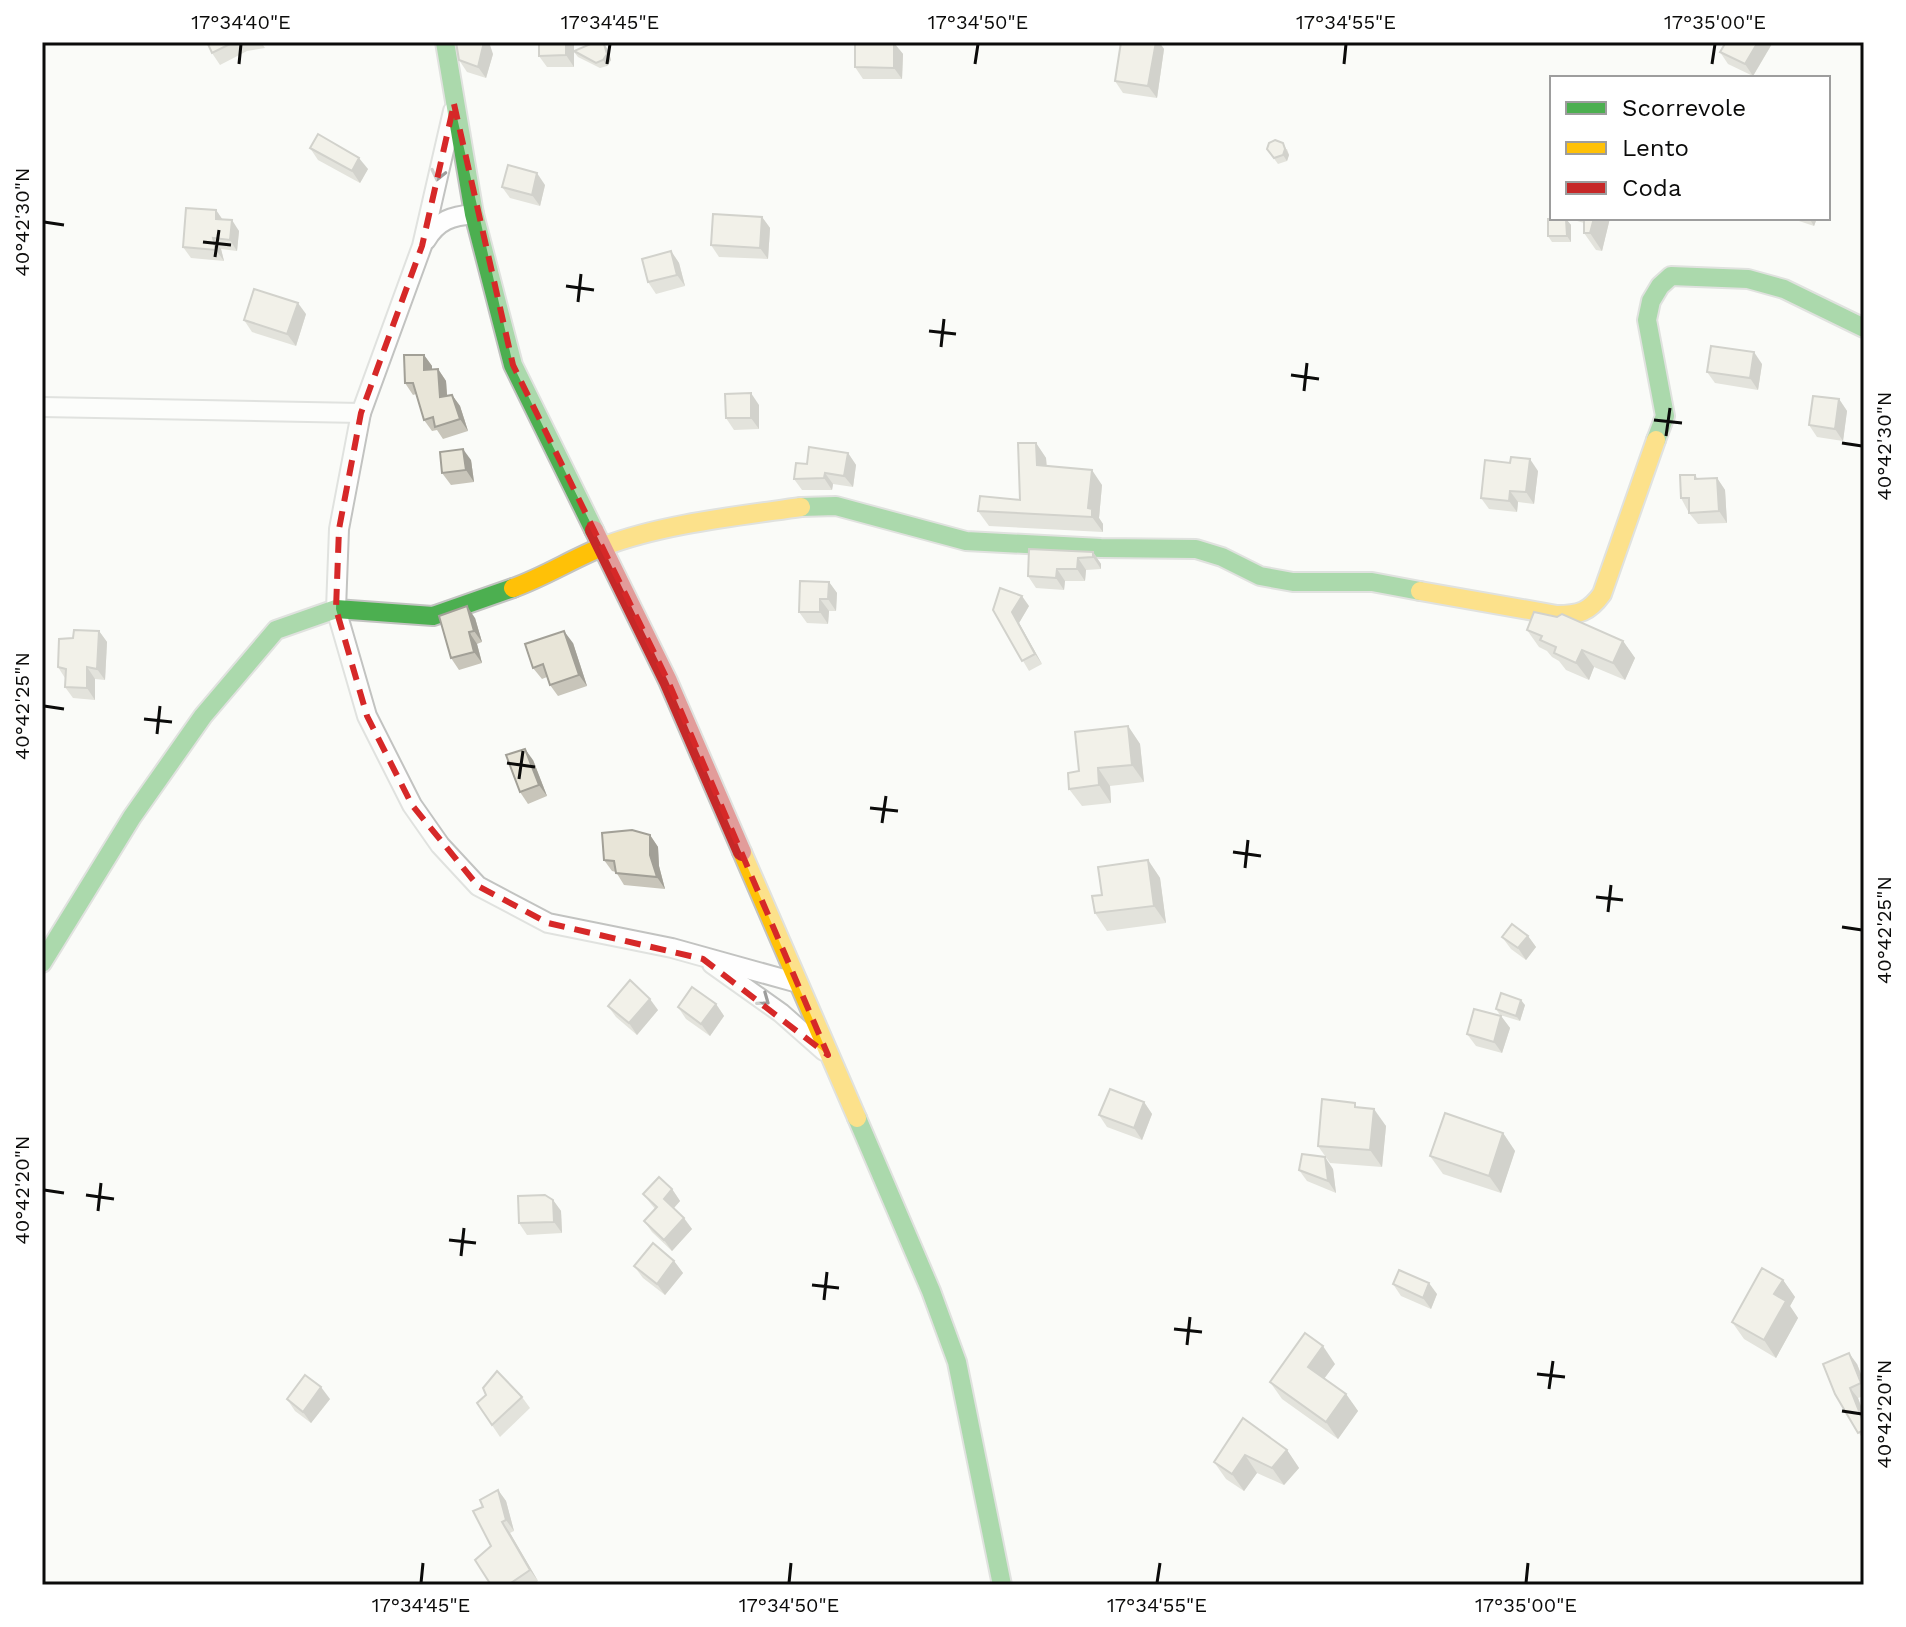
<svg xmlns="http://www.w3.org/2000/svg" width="1906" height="1627" font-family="'Work Sans',sans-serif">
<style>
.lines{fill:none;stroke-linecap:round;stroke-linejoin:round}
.street-casing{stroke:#c2c3c1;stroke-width:22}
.fast-casing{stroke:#c2c3c1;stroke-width:22}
.slow-casing{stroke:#c2c3c1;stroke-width:22}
.jam-casing{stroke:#c2c3c1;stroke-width:22}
.street{stroke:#fefefe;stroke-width:18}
.fast{stroke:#4caf50;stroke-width:18}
.slow{stroke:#ffc107;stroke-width:18}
.jam{stroke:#c62828;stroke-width:18}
.wall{fill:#c8c5ba}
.shaded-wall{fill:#a2a097}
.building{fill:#e8e5d8;stroke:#a2a097;stroke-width:2}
.oneway{stroke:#9d9d9c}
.marked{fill:none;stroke:#d62828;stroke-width:6;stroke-dasharray:16 10;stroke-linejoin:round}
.ticks{fill:none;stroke:#0b0b0a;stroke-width:3}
.neatline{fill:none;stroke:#0b0b0a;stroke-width:3}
.ticks-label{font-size:20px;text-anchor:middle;fill:#0b0b0a}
</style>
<rect width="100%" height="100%" fill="#fafbf8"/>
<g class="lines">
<!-- street casing -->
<g class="street-casing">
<g id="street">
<path d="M453,111L422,246L361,413L339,529L336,609L367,716L412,805L440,845L478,886L548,923L672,948L798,983"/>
<path d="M426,240C438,220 452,216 474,214"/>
<path d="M42,407L361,413"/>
<path d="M712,964L781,1013L824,1051"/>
</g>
</g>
<!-- fast casing -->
<g class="fast-casing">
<g id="fast">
<path d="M445,42L474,214L513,365L594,530"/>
<path d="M1656,440L1665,416L1647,320L1651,301L1660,286L1671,276L1748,279L1784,289L1864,328"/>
<path d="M801,507L836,506L966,541L1101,548L1196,549L1222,557L1260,576L1293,582H1372L1420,591"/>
<path d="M42,963L132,817L203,716L276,630L336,609L433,616L513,588"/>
<path d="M857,1118L931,1291L957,1362L1002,1585"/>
</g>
</g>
<!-- slow casing -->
<g class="slow-casing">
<g id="slow">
<path d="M513,588C544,577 572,559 602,547C661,524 738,516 801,507"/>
<path d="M1420,591L1557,615C1579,615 1589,612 1602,594L1656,440"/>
<path d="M742,852L857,1118"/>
</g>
</g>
<!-- jam casing -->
<g class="jam-casing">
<path id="jam" d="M594,530L668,681L742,852"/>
</g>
<!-- street -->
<use href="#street" class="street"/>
<!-- fast -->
<use href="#fast" class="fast"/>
<!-- slow -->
<use href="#slow" class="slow"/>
<!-- jam -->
<use href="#jam" class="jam"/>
</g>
<!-- wall -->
<g class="wall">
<path d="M207,42H261L265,48L247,51L220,65L212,53Z"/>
<path d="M539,42H572L574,45V51L608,50L611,60L607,66L600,68L578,57L574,52V67H547L539,56Z"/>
<path d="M1121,42H1159L1164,49L1157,98L1123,93L1115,81Z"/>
<path d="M1726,42H1773L1753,76L1728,64L1720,52Z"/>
<path d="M894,43L903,54L902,79H863L855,67Z"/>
<path d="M493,54L486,78L467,72L459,60Z"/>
<path d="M310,148L368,169L360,183L318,160Z"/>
<path d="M1267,149H1287L1289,155L1287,161L1278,164Z"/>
<path d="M545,185L540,206L510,198L502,187Z"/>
<path d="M216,210L223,220L239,231L237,251L221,249L224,261L191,258L183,247Z"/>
<path d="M762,217L770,228L768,259L719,257L711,245Z"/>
<path d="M1567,218H1610L1602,251L1596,250L1584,233V223Z"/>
<path d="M1790,218H1817L1814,226Z"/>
<path d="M1566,219L1571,225V242H1552L1548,236Z"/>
<path d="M671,251L679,263L685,286L656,294L648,282Z"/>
<path d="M306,314L296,346L252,332L244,320Z"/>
<path d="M424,355L432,366V369H438L446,381L447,396L452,395L460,406L468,431L443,439L437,430L432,431L424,420L416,394L413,395L405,383Z"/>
<path d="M1762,364L1758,390L1715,383L1707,372Z"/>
<path d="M1839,399L1847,411L1843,441L1817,437L1809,425Z"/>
<path d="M759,405V429L734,430L726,418Z"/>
<path d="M1036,443L1046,458L1047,466L1102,485L1099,518L1103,524V532L989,526L978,511L1020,500Z"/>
<path d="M848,453L856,465L853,487L833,484L832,490H802L794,479L807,464Z"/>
<path d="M471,460L474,482L451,485L442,473Z"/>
<path d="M1538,471L1534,504L1518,502L1517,512L1489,509L1481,498Z"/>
<path d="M1695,475L1698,479L1717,478L1725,490L1727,523L1698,524L1689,513L1681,498Z"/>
<path d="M1093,552L1101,564V569L1086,570L1085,581H1065L1064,590L1036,588L1028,576Z"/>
<path d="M829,582L837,593L836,611H829L828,624L807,623L799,612Z"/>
<path d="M1029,606L1019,623L1042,664L1029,671L993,610Z"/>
<path d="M475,618L482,642L477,644L482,663L459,670L451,658Z"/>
<path d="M1527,630L1623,641L1635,658L1625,680L1594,667L1589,680L1566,670L1559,661L1552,657L1547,651L1539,647Z"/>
<path d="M99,631L107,642L105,680L95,679V700L73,698L65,687V678L58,667L73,638Z"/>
<path d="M573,643L587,686L558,696L550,685L547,677L542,679L533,668Z"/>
<path d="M1128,726L1140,744L1144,782L1110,786L1111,803L1082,806L1069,789L1079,771Z"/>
<path d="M533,760L547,796L528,804L520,792Z"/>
<path d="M650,835L658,847L659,866L665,889L624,885L616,872L612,871L604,860Z"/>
<path d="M1148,860L1160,878L1166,923L1107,931L1095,913L1102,895Z"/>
<path d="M1528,936L1536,947L1526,960L1511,949L1502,937Z"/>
<path d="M716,1004L724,1016L710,1036L686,1019L678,1007Z"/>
<path d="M1525,1005L1520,1021L1500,1015L1496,1009Z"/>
<path d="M608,1006L658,1010L637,1035L616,1017Z"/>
<path d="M1501,1016L1510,1028L1502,1053L1476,1046L1467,1034Z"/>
<path d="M1144,1102L1152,1114L1142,1140L1107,1127L1099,1115Z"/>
<path d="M1358,1107L1386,1126L1382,1167L1330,1163L1318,1146Z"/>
<path d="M1503,1133L1515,1151L1501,1193L1443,1174L1430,1156Z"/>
<path d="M1333,1169L1336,1193L1307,1181L1299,1170Z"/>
<path d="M672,1189L680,1201L674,1208L692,1229L672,1251L652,1232L644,1221L655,1209L643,1194Z"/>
<path d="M553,1200L561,1211L562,1233L527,1235L519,1223Z"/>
<path d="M674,1261L683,1273L665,1295L643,1278L634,1266Z"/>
<path d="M1783,1280L1795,1297L1790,1306L1798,1318L1776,1358L1744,1339L1732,1322Z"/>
<path d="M1393,1284L1437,1294L1431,1309L1401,1296Z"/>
<path d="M1335,1364L1324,1379L1346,1394L1358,1411L1338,1439L1282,1399L1270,1382Z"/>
<path d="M1857,1364L1864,1382V1396L1858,1398L1864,1415V1441L1835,1394Z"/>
<path d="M486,1395L522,1397L530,1408L500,1437L477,1403Z"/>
<path d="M287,1399H330L311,1423L295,1411Z"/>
<path d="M1243,1418L1287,1450L1299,1468L1284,1485L1257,1473L1244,1491L1226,1479L1214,1462Z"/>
<path d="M498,1490L506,1501L514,1531L510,1533L538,1581L533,1585H491V1546L483,1507Z"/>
</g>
<!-- shaded-wall -->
<g class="shaded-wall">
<path d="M484,42H489L493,54L486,78L478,67Z"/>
<path d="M566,42H572L574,45V67L566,55Z"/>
<path d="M1156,42H1159L1164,49L1157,98L1148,86Z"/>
<path d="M1758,42H1773L1753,76L1745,64Z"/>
<path d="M894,43L903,54L902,79L894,68Z"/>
<path d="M604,44L608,50L611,60L607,66L603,60Z"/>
<path d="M1283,143L1289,155L1287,161L1283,155Z"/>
<path d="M359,158L368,169L360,183L352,171Z"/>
<path d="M537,173L545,185L540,206L532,195Z"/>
<path d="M216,210L224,222L216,219Z"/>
<path d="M762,217L770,228L768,259L760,248Z"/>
<path d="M1594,218H1610L1602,251L1590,233Z"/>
<path d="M1809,218H1817L1814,226Z"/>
<path d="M1566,219L1571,225V242L1567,236Z"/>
<path d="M232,220L239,231L237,251L230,240Z"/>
<path d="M213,238L221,249L224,261L216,250Z"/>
<path d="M671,251L679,263L685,286L677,275Z"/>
<path d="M298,303L306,314L296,346L287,334Z"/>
<path d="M1754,352L1762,364L1758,390L1750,378Z"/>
<path d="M424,355L432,366V381L424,370Z"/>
<path d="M438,369L446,381L448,408L440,397Z"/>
<path d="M751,393L759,405V429L751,418Z"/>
<path d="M452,395L460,406L468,431L460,419Z"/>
<path d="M1839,399L1847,411L1843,441L1835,429Z"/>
<path d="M1036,443L1046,458L1047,480L1037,465Z"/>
<path d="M463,449L471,460L474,482L466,470Z"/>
<path d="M848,453L856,465L853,487L844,476Z"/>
<path d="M1530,459L1538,471L1534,504L1526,492Z"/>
<path d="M1092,470L1102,485L1099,518L1103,524V532L1092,517L1088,508Z"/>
<path d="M825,473L833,484L832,490L824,478Z"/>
<path d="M1717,478L1725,490L1727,523L1719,511Z"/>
<path d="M1510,491L1518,502L1517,512L1509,501Z"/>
<path d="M1093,552L1101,564V569L1093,557Z"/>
<path d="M1078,558L1086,570L1085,581L1077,569Z"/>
<path d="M1057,569L1065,581L1064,590L1056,578Z"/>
<path d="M829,582L837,593L836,611L828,599Z"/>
<path d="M1022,596L1029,606L1019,623L1042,664L1035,654L1012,612Z"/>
<path d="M820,599L829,611L828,624L820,612Z"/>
<path d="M467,606L475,618L482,642L474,631Z"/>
<path d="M99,631L107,642L105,680L97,669Z"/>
<path d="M564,631L573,643L587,686L579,675Z"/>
<path d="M469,632L477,644L482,663L474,652Z"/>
<path d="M1623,641L1635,658L1625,680L1613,663Z"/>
<path d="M1582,650L1594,667L1589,680L1576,663Z"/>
<path d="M87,667L95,679V700L87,688Z"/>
<path d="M1128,726L1140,744L1144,782L1132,765Z"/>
<path d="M525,749L533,760L547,796L539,785Z"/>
<path d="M1098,768L1110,786L1111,803L1099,785Z"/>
<path d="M650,835L658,847L659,866L665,889L657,877L650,855Z"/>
<path d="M1148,860L1160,878L1166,923L1154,906Z"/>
<path d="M1528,936L1536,947L1526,960L1518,948Z"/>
<path d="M650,999L658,1010L637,1035L629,1023Z"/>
<path d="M1521,1000L1525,1005L1520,1021L1516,1016Z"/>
<path d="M716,1004L724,1016L710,1036L701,1024Z"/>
<path d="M1501,1016L1510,1028L1502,1053L1494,1042Z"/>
<path d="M1144,1102L1152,1114L1142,1140L1134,1128Z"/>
<path d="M1374,1109L1386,1126L1382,1167L1370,1150Z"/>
<path d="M1503,1133L1515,1151L1501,1193L1489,1176Z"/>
<path d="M1325,1157L1333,1169L1336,1193L1328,1181Z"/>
<path d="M672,1189L680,1201L672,1210L664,1199Z"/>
<path d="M553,1200L561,1211L562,1233L554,1222Z"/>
<path d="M684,1218L692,1229L672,1251L664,1240Z"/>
<path d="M674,1261L683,1273L665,1295L657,1284Z"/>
<path d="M1783,1280L1795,1297L1790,1306L1798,1318L1776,1358L1764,1340L1774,1294Z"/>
<path d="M1429,1283L1437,1294L1431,1309L1423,1298Z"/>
<path d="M1323,1346L1335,1364L1320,1384L1308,1367Z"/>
<path d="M1849,1353L1857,1364L1864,1382V1387Z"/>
<path d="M321,1387L330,1399L311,1423L303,1412Z"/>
<path d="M1850,1388L1858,1398L1864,1415V1424Z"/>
<path d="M1346,1394L1358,1411L1338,1439L1326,1422Z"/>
<path d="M1287,1450L1299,1468L1284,1485L1272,1468Z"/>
<path d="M1245,1455L1257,1473L1244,1491L1232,1474Z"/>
<path d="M498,1490L506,1501L514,1531L506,1520Z"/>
<path d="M502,1522L510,1533L538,1581L530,1570Z"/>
</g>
<!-- building -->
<g class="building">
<path d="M207,42H234L212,53Z"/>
<path d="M456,42H484L478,67L459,60Z"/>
<path d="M539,42H566V55L539,56Z"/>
<path d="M595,42L604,44L607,54L603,60L596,63L574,51Z"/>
<path d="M855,42L894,43V68L855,67Z"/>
<path d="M1121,42H1156L1148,86L1115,81Z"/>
<path d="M1726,42H1758L1745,64L1720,52Z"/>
<path d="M318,134L359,158L352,171L310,148Z"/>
<path d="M1275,140L1283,143L1285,149L1283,155L1274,158L1267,149L1269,143Z"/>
<path d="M508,165L537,173L532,195L502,187Z"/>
<path d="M186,208L216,210V219L232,220L230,240L213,238L216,250L183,247Z"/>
<path d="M713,214L762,217L760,248L711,245Z"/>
<path d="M1584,218H1594L1590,233H1584Z"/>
<path d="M1548,219H1566L1567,236H1548Z"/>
<path d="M671,251L677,275L648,282L642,259Z"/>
<path d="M254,289L298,303L287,334L244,320Z"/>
<path d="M1711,346L1754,352L1750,378L1707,372Z"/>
<path d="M404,355H424V370L438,369L440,397L452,395L460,419L435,427L433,417L424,420L413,383H405Z"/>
<path d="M751,393V418H726L725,394Z"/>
<path d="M1813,396L1839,399L1835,429L1809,425Z"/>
<path d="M1018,443H1036L1037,465L1092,470L1088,508L1092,509V517L978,511L980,496L1020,500Z"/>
<path d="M809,447L848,453L844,476L825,473L824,478L794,479L796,463L807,464Z"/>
<path d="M463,449L466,470L442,473L440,452Z"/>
<path d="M1511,457L1530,459L1526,492L1510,491L1509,501L1481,498L1485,460L1510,463Z"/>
<path d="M1680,475H1695V479L1717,478L1719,511L1689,513V498H1681Z"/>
<path d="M1029,549L1093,552V557L1078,558L1077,569H1057L1056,578L1028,576Z"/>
<path d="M800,581L829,582L828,599H820V612H799Z"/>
<path d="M1000,588L1022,596L1012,612L1035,654L1022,661L993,610Z"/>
<path d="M467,606L474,631L469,632L474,652L451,658L439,616Z"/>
<path d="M1534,612L1557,617L1562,614L1623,641L1613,663L1582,650L1576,663L1554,653L1556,647L1540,640L1542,636L1527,630Z"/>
<path d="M74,630L99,631L97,669L87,667V688L65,687L66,669L58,667L59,639L73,638Z"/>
<path d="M564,631L579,675L550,685L543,664L533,668L525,644Z"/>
<path d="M1128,726L1132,765L1098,768L1099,785L1069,789L1068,773L1079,771L1075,732Z"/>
<path d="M525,749L539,785L520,792L506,755Z"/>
<path d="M632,830L650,835V855L657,877L616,873L614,861L604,860L602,833Z"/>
<path d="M1148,860L1154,906L1095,913L1092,896L1102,895L1098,867Z"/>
<path d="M1512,924L1528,936L1518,948L1502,937Z"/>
<path d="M630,980L650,999L629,1023L608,1006Z"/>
<path d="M692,987L716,1004L701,1024L678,1007Z"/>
<path d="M1501,993L1521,1000L1516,1016L1496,1009Z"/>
<path d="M1474,1009L1501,1016L1494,1042L1467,1034Z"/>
<path d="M1110,1089L1144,1102L1134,1128L1099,1115Z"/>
<path d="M1322,1099L1355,1103V1107L1374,1109L1370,1150L1318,1146Z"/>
<path d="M1445,1113L1503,1133L1489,1176L1430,1156Z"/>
<path d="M1302,1154L1325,1157L1328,1181L1299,1170Z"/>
<path d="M659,1177L672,1189L664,1199L684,1218L664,1240L644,1221L657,1207L643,1194Z"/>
<path d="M545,1195L553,1200L554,1222L519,1223L518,1196Z"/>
<path d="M653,1243L674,1261L657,1284L634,1266Z"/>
<path d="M1762,1268L1783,1280L1774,1294L1786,1301L1764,1340L1732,1322Z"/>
<path d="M1399,1270L1429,1283L1423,1298L1393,1284Z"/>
<path d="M1305,1333L1323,1346L1308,1367L1346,1394L1326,1422L1270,1382Z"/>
<path d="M1849,1353L1861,1383L1850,1388L1864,1424V1430L1858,1433L1835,1394L1823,1364Z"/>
<path d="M497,1371L522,1397L492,1425L477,1403L486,1395L483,1388Z"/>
<path d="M305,1375L321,1387L303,1412L287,1399Z"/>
<path d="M1243,1418L1287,1450L1272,1468L1245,1455L1232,1474L1214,1462Z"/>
<path d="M498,1490L506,1520L502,1522L530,1570L508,1585H491L475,1560L491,1546L473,1511L483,1507L480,1500Z"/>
</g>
<!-- one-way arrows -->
<defs><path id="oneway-chevron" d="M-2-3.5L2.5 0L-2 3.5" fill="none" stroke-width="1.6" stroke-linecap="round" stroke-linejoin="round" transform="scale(2)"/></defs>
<g class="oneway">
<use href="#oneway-chevron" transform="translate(438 175) rotate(103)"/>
<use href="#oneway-chevron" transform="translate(764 1000) rotate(36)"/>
</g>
<!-- marked area -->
<path d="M0 0H1906V1627H0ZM454,104L513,365L668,681L828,1055L703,959L548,923L478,886L412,805L367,716L336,609L339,529L361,413L422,246Z" fill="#fafbf8" fill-opacity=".55" fill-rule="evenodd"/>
<path class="marked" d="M454,104L513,365L668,681L828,1055L703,959L548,923L478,886L412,805L367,716L336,609L339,529L361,413L422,246Z"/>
<!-- ticks -->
<path class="ticks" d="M239,64L241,44M607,64L610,44M975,64L978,44M1344,64L1346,44M1712,64L1715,44M44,222L64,225M203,242L231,245M215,257L219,230M566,286L594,290M578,302L581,274M929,331L956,334M941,347L944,319M1291,375L1319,379M1304,391L1307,363M1654,420L1682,423M1666,436L1670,408M1842,443L1862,446M44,706L64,709M144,719L172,722M157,734L160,706M507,763L535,767M519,779L523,751M870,808L898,811M882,823L886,796M1233,852L1261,856M1245,868L1248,840M1596,897L1623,900M1608,912L1611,885M1842,927L1862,930M44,1190L64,1193M86,1195L114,1199M98,1211L101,1183M449,1240L476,1243M461,1256L464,1228M812,1285L839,1288M824,1300L827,1272M1174,1329L1202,1332M1187,1345L1190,1317M1537,1374L1565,1377M1549,1389L1553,1361M1842,1411L1862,1414M421,1583L423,1563M789,1583L791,1563M1157,1583L1160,1563M1526,1583L1528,1563"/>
<!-- border -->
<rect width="1906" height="1627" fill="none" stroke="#ffffff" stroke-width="88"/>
<!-- legend -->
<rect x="1550" y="76" width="280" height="144" fill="#ffffff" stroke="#9d9d9d" stroke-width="2"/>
<rect x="1566" y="102" width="40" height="12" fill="#4caf50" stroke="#9d9d9d" stroke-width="2"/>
<text x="1622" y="116" font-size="24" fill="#0b0b0a">Scorrevole</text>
<rect x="1566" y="142" width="40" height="12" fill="#ffc107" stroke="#9d9d9d" stroke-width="2"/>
<text x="1622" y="156" font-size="24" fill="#0b0b0a">Lento</text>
<rect x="1566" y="182" width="40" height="12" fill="#c62828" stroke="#9d9d9d" stroke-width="2"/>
<text x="1622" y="196" font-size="24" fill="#0b0b0a">Coda</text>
<rect x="44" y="44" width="1818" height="1539" class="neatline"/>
<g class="ticks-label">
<text x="241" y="29">17°34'40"E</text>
<text x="610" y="29">17°34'45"E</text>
<text x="978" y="29">17°34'50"E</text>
<text x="1346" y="29">17°34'55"E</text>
<text x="1715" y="29">17°35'00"E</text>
<text transform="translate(22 222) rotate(-90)" y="7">40°42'30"N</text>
<text transform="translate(1884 446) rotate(-90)" y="7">40°42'30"N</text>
<text transform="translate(22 706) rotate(-90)" y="7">40°42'25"N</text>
<text transform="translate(1884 930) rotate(-90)" y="7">40°42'25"N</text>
<text transform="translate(22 1190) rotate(-90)" y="7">40°42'20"N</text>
<text transform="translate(1884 1414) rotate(-90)" y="7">40°42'20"N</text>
<text x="421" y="1612">17°34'45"E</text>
<text x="789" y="1612">17°34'50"E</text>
<text x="1157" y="1612">17°34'55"E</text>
<text x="1526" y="1612">17°35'00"E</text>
</g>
</svg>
